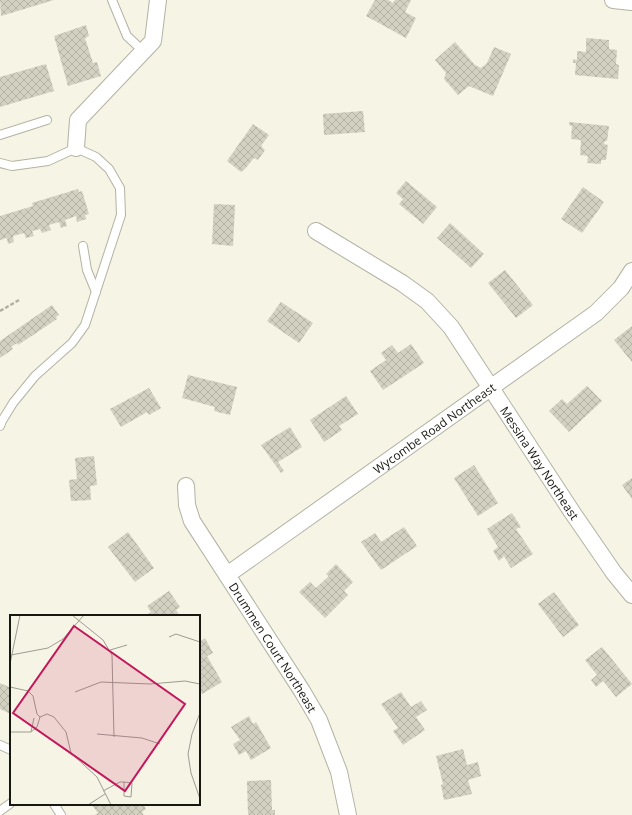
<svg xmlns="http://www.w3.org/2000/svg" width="632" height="815" font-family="'Open Sans',sans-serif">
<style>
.building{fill:url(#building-cross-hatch)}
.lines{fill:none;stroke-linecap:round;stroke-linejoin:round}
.lane-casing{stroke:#b3b2a3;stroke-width:10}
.street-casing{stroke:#b3b2a3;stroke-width:18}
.path{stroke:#b0afa2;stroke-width:2.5;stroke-dasharray:4 2;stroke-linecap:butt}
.lane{stroke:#fff;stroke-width:8}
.street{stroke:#fff;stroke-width:16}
.labels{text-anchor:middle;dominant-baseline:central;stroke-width:3;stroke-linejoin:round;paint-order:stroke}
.street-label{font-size:12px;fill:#181812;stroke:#fff}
.inset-road{fill:none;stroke:#9d9c91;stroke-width:1}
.view{fill:#c2185b;fill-opacity:0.15;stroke:#c2185b;stroke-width:2}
.inset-edge{fill:none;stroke:#181812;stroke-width:2}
</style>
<defs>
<pattern id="building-cross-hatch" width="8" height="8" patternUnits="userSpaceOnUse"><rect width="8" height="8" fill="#d3d1c2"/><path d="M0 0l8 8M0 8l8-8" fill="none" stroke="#b4b3a6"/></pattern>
</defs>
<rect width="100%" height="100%" fill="#f6f4e5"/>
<!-- building -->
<g class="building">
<path d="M0,0H54L1,16Z"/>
<path d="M375,0H388L393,3L395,0H411L405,12L416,18L406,38L366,16Z"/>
<path d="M86,25L89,36L85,38L93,63L97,62L101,76L68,86L54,36Z"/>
<path d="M586,38L609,40V49L617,50L616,64L619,65L618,79L575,75L576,63H573V59L577,60V51L586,52Z"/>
<path d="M455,42L475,65L481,68L487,63L494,47L511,54L493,96L469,86L458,95L444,79L446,73L435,60Z"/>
<path d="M46,64L54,91L0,107V77Z"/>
<path d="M363,111L365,132L324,135L323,114Z"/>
<path d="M569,122L609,126L607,141H605L604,144L608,145L606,160H601V164L587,163L588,156L580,155L581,140L571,139L572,126L569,125Z"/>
<path d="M253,124L269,135L261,146L265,150L258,160L254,158L245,169L241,172L227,161Z"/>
<path d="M406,181L437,207L423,224L399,204L403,199L396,193Z"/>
<path d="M583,187L604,202L582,233L561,219Z"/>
<path d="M78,189L79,192L82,191L89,214L85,215L86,219L77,222L76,216L65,220L67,226L61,228L59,222L49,225L51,230L42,233L40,229L32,231L34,236L26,238L24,233L13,236L14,242L8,244L7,238L0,240V216L33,206L32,203Z"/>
<path d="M214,204L235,205L233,246L212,244Z"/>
<path d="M450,223L484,254L471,268L437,238Z"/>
<path d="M505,270L533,305L516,318L488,283Z"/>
<path d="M281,302L313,323L299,343L267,321Z"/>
<path d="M52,305L59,315L56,317L57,319L18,345L17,343L11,347L13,349L0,358V341Z"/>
<path d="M632,326V362L614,340Z"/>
<path d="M411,344L424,363L383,390L370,371L386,360L381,353L392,345L398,353Z"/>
<path d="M188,375L237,387L230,415L214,411L215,407L182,398Z"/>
<path d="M587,386L602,401L569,432L549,411L562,399L567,404Z"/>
<path d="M149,388L161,408L149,415L147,412L121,427L110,409Z"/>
<path d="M346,396L358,414L339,426L342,430L324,442L310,420Z"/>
<path d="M290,427L302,447L278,462L284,471L281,473L261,445Z"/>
<path d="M94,456L97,485L90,486L91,500L71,501L69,480L77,479L75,458Z"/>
<path d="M474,465L498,503L478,516L454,478Z"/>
<path d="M632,478V499L622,485Z"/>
<path d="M512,513L521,527L516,529L533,554L511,568L504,556L499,561L493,551L498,547L487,529Z"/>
<path d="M404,527L417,546L381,570L361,542L375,533L381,542Z"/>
<path d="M128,532L154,568L135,582L108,547Z"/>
<path d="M336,564L353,582L344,591L348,595L325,618L299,592L310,582L316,588L329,576L326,574Z"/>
<path d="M169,591L180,607L176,610L180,616H145L151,612L147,606Z"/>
<path d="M554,592L579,625L563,637L538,604Z"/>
<path d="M205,638L213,653L207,656L222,682L202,694L199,689V642Z"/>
<path d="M602,647L632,684L616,697L603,681L596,687L591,680L597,675L585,660Z"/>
<path d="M0,683L11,688V714L0,709Z"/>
<path d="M401,692L411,707L421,701L427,710L416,717L425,730L403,745L393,731L398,728L381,704Z"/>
<path d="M249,716L253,724L256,722L271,748L251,760L246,751L239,755L233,744L240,740L231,727Z"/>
<path d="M463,749L467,765L478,762L481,776L468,780L472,794L444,800L441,785L443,784L436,756Z"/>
<path d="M271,780L272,810H275V815H248L247,781Z"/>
<path d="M91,804H143L146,809L142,812L144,815H95L98,813Z"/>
</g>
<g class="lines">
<!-- lane casing -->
<g class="lane-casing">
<g id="lane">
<path d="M112,0L127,36L143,51"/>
<path d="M0,135L47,120"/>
<path d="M0,163L12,166L48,161L76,148L96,157L109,169L120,188L121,215L85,325L72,343L35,376L13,403L2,421L0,426"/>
<path d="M83,246L87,270L96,292"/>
<path d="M0,745L11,750"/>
<path d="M54,804L61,815"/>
<path d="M0,811L11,803"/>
</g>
</g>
<!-- street casing -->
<g class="street-casing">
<g id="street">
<path d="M613,0L632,2"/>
<path d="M76,148L78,120L153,41L158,0"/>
<path id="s1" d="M316,231L402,283L427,301L451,327L572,512L614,573L632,595"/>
<path id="s2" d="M186,486L187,505L192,521L302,691L319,720L339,772L348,815"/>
<path id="s3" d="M227,575L596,313L621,288L632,271"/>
</g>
</g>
<!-- path -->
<path class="path" d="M0,311L19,300"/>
<!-- lane -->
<use href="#lane" class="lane"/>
<!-- street -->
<use href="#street" class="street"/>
</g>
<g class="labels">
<!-- street labels -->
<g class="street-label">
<text stroke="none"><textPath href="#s3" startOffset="254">Wycombe Road Northeast</textPath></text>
<text stroke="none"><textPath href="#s1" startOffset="329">Messina Way Northeast</textPath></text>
<text stroke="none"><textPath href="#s2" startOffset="186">Drummen Court Northeast</textPath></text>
</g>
</g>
<!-- overview -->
<g transform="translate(10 615)">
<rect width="190" height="190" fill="#f6f4e5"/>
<path class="inset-road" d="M62,0L93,25L102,40L104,122M159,22L166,19L190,27M100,35L117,30M1,40L38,33L53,24L74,0M0,49L10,0M0,72L18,76L23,81L27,99L30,102M65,77L91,67L140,69L175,66L190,69M190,98L182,119L178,139L181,158L190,184M30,102L37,99L44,102L56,117L61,138L87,162L101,190M0,117H21L27,112L30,102M21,117L24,103M87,119L132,123L150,129M93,176L108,168L110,167H114L122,168L121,182L114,181V167M78,190L95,179"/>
<path class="view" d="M64,11L175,89L115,176L3,98Z"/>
<rect width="190" height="190" class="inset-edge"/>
</g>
</svg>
